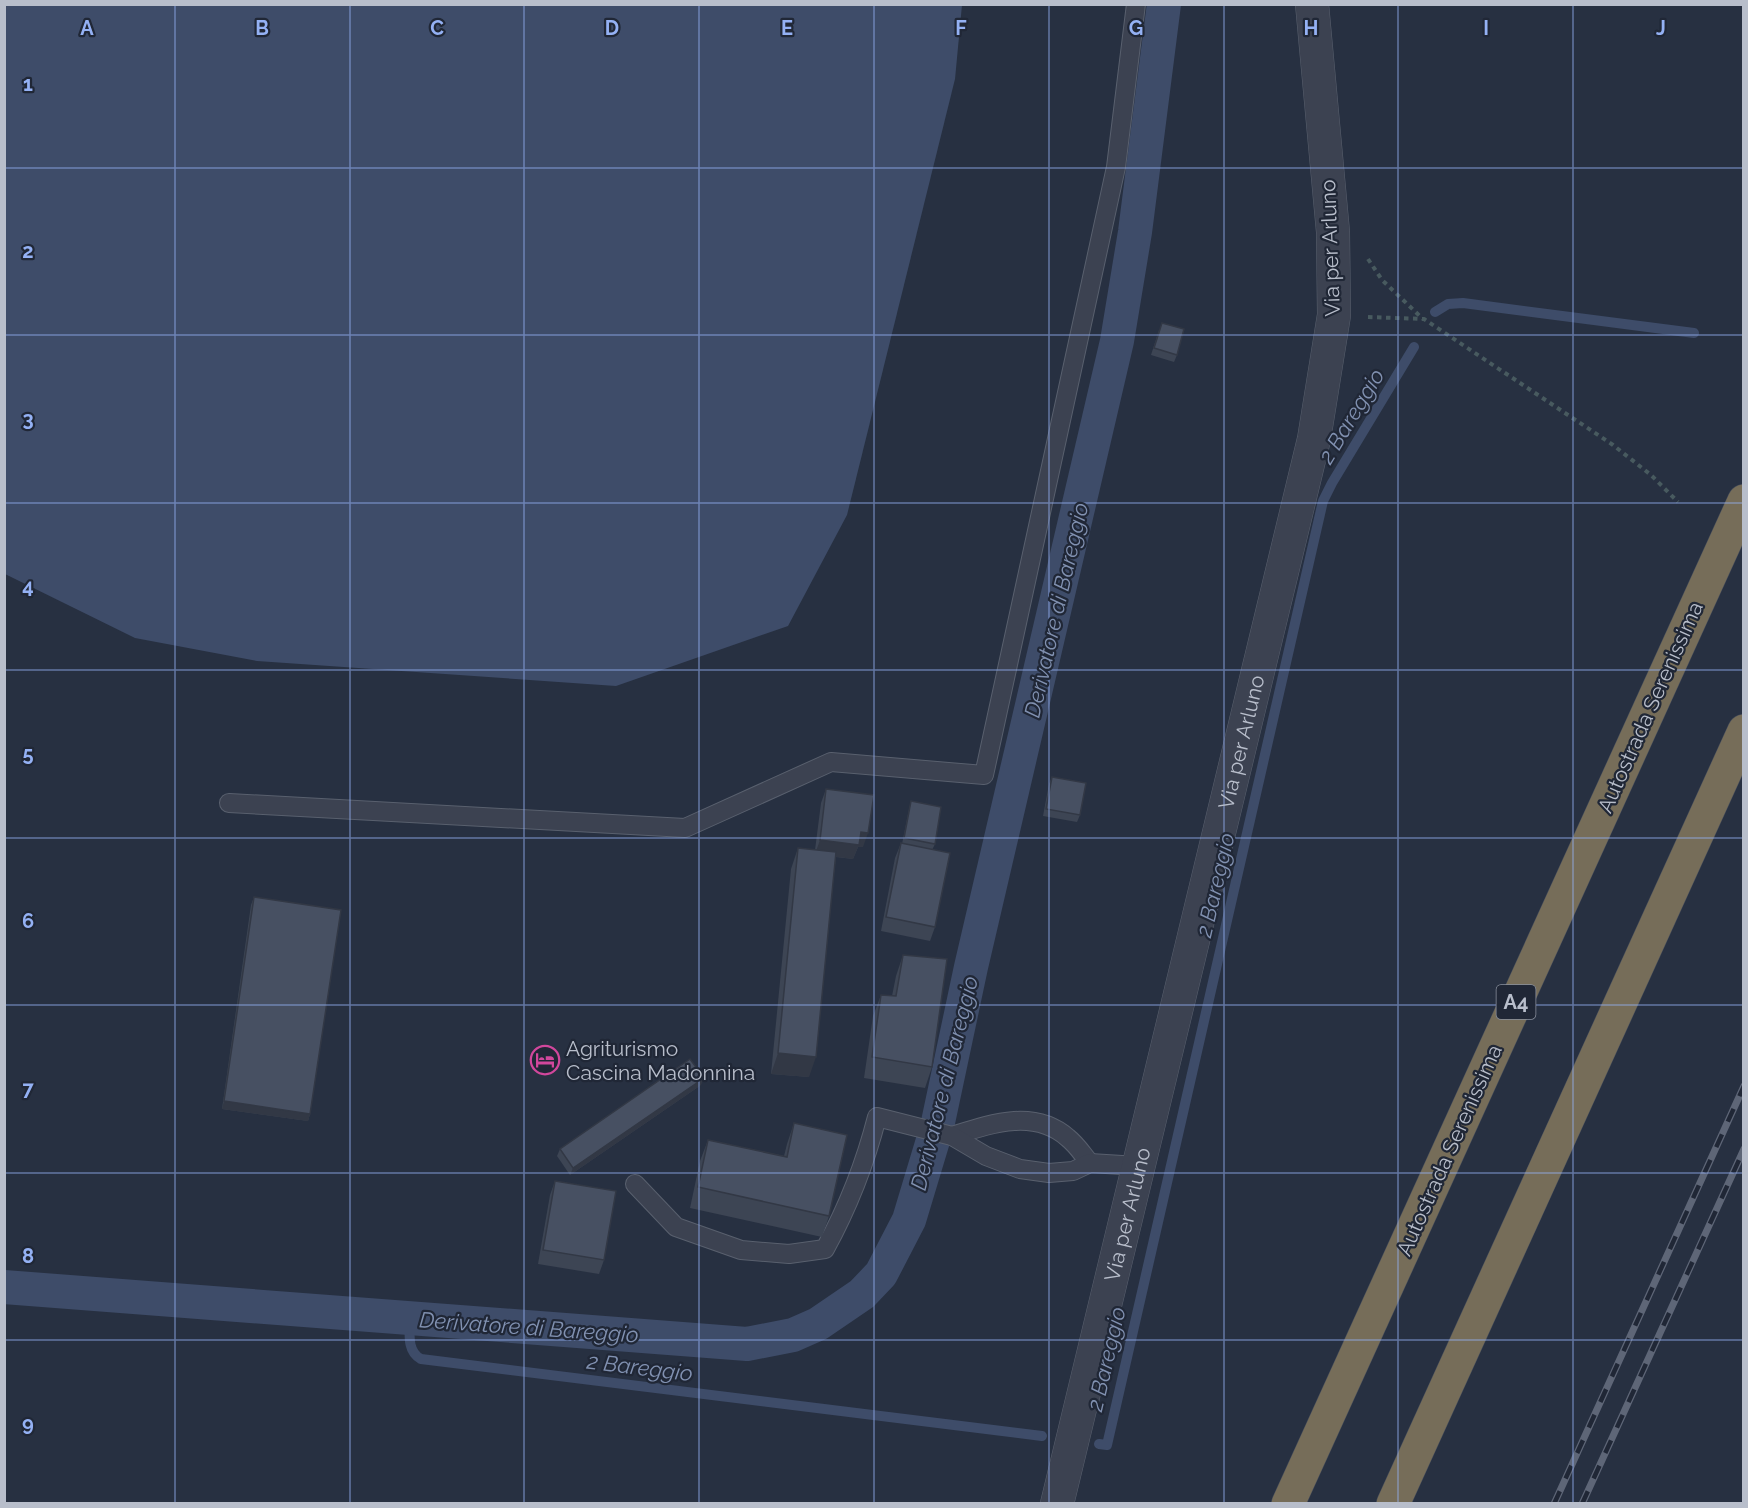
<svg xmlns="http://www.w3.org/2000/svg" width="1748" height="1508" font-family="Raleway,sans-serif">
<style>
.water{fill:#3e4c69}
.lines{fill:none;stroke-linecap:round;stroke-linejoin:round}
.stream{stroke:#3e4c69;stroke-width:10}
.canal{stroke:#3e4c69;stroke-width:34}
.service-casing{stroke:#59606e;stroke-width:20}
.tertiary-casing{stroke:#59606e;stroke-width:34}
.motorway-casing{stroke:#464d5b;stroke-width:34}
.path{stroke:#485a5f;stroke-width:4;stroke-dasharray:4.5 4.5;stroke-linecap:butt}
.service{stroke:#3c4251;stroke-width:18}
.tertiary{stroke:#3c4251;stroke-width:33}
.motorway{stroke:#766d59;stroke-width:33}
.rail-casing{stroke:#5e6677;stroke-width:7}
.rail{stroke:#202736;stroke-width:4.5;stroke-dasharray:14;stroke-linecap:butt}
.wall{fill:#3d4554}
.shaded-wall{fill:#323845}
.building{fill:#475062;stroke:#323845;stroke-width:1.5}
.grid{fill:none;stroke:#94b1f4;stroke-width:1.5;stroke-opacity:0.55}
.labels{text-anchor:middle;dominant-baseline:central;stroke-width:4.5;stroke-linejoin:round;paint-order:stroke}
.shield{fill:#202736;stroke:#8a919e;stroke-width:1.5}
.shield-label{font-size:20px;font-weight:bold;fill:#b8becb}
.street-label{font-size:21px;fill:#b8becb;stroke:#202736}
.poi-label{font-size:21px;fill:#b8becb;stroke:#202736;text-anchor:start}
.water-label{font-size:22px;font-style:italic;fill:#8191b1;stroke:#202736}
.grid-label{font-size:20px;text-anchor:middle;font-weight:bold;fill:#94b1f4;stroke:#202736;stroke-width:4.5;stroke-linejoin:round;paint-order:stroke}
</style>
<rect width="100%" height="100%" fill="#273041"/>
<!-- water -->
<path class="water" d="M4,5H962L955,79L847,515L788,626L616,686L257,661L135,638L5,574Z"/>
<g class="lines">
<!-- stream -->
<g class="stream">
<path d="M1435,312L1448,304L1463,303L1694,333"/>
<path d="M410,1317C410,1332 406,1351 421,1359L1042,1436"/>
<path d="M1099,1444L1107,1445L1323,501L1332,483L1414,347"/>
</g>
<!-- canal -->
<path class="canal" d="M4,1287L747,1344L793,1335L818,1324L862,1294L881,1274L909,1220L937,1127L971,967L1117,341L1135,232L1164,4"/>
<!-- service casing -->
<g class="service-casing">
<g id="service">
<path d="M229,803L685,828L831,762L984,775L1116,167L1136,4"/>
<path d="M952,1136C990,1124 1034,1108 1068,1138C1077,1145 1083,1155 1090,1163"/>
<path d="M635,1184L676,1227L741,1250L789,1254L825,1249C848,1207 865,1164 877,1117L952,1136L986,1156L1020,1169L1049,1173L1073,1171L1090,1163L1138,1166"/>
</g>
</g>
<!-- tertiary casing -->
<g class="tertiary-casing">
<g id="tertiary">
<path id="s1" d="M1057,1504L1314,439L1334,315L1333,232L1312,4"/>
</g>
</g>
<!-- motorway casing -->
<g class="motorway-casing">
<g id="motorway">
<path d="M1288,1504L1744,501"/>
<path d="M1393,1504L1744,731"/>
</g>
</g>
<!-- path -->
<g class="path">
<path d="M1368,259L1382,280L1423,319"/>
<path d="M1368,317L1424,319L1613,445L1651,475L1678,502"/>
</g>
<!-- service -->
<use href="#service" class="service"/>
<!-- tertiary -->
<use href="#tertiary" class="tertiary"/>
<!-- motorway -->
<use href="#motorway" class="motorway"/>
<!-- rail casing -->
<g class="rail-casing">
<g id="rail">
<path d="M1554,1504L1744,1086"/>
<path d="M1582,1504L1744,1149"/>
</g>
</g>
<!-- rail -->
<use href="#rail" class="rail"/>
</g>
<!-- wall -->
<g class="wall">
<path d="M1159,330L1177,355L1174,362L1151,355Z"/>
<path d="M1052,777L1080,815L1077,822L1043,816L1049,784Z"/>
<path d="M826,789L863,847H858L853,859L836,857L809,1077L771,1074L791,869L798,848L815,850L821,803Z"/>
<path d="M911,801L935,844L932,850L935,927L930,941L881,931L895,858L901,843L902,844L909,809Z"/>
<path d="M254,897L310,1114L308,1121L222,1109L251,905Z"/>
<path d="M903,955L932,1067L925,1088L864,1078L873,1016L881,995L892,996L896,976Z"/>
<path d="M701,1085L570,1175L557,1156L560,1149Z"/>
<path d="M794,1123L829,1216L822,1237L690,1208L700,1161L708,1140L784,1156L787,1144Z"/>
<path d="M555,1181L604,1260L599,1274L538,1264L550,1195Z"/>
</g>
<!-- shaded-wall -->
<g class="shaded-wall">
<path d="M861,832L868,833L863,847H858L853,859L815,854L820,840Z"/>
<path d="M778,1053L816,1057L809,1077L771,1074Z"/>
<path d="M704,1078L701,1085L570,1175L573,1168Z"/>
<path d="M224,1101L310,1114L308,1121L222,1109Z"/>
</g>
<!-- building -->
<g class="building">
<path d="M1162,323L1184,329L1177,355L1154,348Z"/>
<path d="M1052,777L1086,783L1080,815L1046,809Z"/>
<path d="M826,789L874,795L868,833L861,832L859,845L820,840Z"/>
<path d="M911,801L941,807L935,844L904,838Z"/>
<path d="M901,843L950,853L935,927L886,917Z"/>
<path d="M798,848L836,852L816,1057L778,1053Z"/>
<path d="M254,897L341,910L310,1114L224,1101Z"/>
<path d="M903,955L947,959L932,1067L872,1057L881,995L896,996Z"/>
<path d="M690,1059L704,1078L573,1168L560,1149Z"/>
<path d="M794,1123L847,1135L829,1216L698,1187L708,1140L787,1157Z"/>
<path d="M555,1181L616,1191L604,1260L543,1250Z"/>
</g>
<!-- grid -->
<path class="grid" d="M175,4V1504M350,4V1504M524,4V1504M699,4V1504M874,4V1504M1049,4V1504M1224,4V1504M1398,4V1504M1573,4V1504M4,168H1744M4,335H1744M4,503H1744M4,670H1744M4,838H1744M4,1005H1744M4,1173H1744M4,1340H1744"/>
<!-- icons -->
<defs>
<g id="hotel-ring" transform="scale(1.5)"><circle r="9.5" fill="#202736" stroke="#d1479c" stroke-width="1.5"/><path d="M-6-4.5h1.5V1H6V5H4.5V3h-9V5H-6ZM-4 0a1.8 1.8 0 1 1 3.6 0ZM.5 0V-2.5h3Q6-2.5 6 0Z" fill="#d1479c"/></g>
</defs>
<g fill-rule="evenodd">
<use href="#hotel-ring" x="545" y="1060"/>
</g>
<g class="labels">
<!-- shield labels -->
<rect class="shield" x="1496.5" y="985" width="39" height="34" rx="4.5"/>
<g class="shield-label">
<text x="1516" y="1002">A4</text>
</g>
<!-- street labels -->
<g class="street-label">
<text transform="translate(1330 248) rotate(-92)">Via per Arluno</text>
<text transform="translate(1650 707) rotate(-66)">Autostrada Serenissima</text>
<text stroke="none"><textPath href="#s1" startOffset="784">Via per Arluno</textPath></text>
<text transform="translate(1449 1150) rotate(-66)">Autostrada Serenissima</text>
<text stroke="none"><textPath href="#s1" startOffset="298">Via per Arluno</textPath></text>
</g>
<!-- poi labels -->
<g class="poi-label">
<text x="566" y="1048">Agriturismo<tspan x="566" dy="24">Cascina Madonnina</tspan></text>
</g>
<!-- water labels -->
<g class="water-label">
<text transform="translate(1351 416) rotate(-59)">2 Bareggio</text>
<text transform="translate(1056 610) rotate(-77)">Derivatore di Bareggio</text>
<text transform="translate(1215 885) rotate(-77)">2 Bareggio</text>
<text transform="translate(944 1083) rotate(-76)">Derivatore di Bareggio</text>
<text transform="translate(529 1327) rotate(4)">Derivatore di Bareggio</text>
<text transform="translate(1106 1359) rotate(-77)">2 Bareggio</text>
<text transform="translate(640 1367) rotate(7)">2 Bareggio</text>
</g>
</g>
<g class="grid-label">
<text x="87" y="35">A</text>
<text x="262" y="35">B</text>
<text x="437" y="35">C</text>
<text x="612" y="35">D</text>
<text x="787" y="35">E</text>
<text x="961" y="35">F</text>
<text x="1136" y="35">G</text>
<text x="1311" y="35">H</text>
<text x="1486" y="35">I</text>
<text x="1661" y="35">J</text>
<text x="28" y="91">1</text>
<text x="28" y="258">2</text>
<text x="28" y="426">3</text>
<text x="28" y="593">4</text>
<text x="28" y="761">5</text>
<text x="28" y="928">6</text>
<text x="28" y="1096">7</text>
<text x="28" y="1263">8</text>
<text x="28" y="1431">9</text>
</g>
<!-- border -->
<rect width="1748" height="1508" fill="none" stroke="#b8becb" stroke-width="12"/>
</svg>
